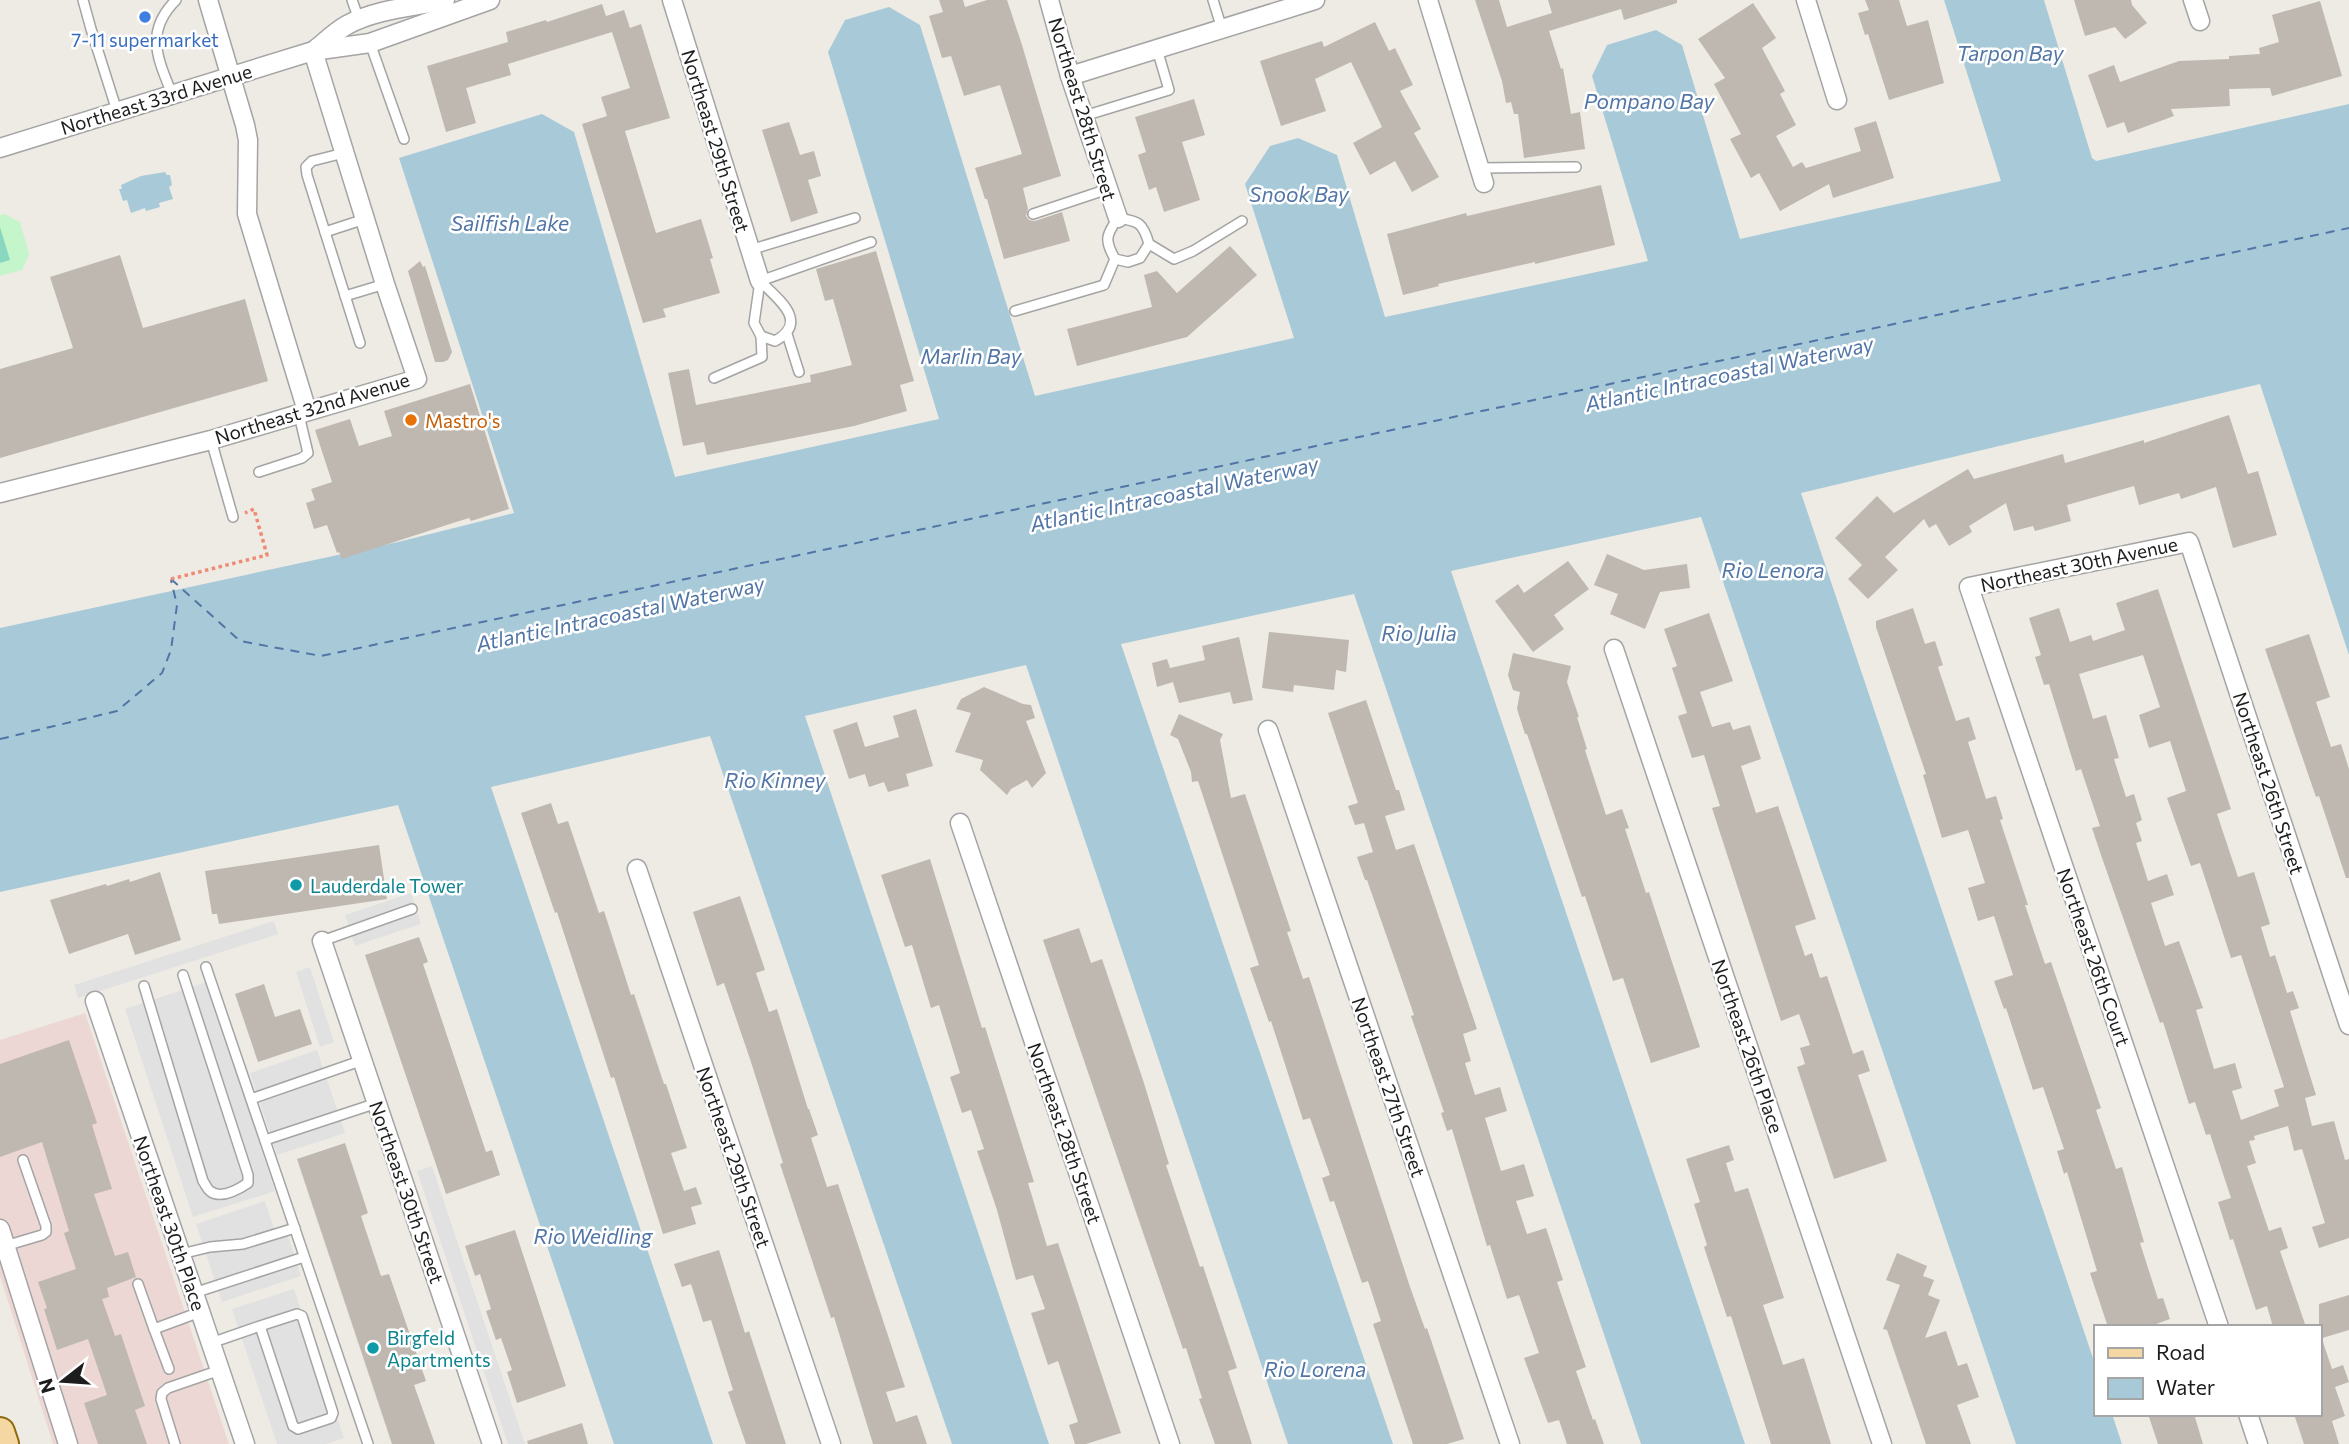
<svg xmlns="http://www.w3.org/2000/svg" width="2349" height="1444" font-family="Commissioner,sans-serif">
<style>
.commercial{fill:#edd7d4}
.park{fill:#c4f5cb}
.pitch{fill:#88d7be}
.parking{fill:#e1e1e1}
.water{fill:#a8cad8}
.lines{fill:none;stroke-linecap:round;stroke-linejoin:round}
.ferry{stroke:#5175a6;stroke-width:2;stroke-dasharray:9 7;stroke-linecap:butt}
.building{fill:#beb8b1;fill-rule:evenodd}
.service-casing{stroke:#a4a4a4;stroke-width:12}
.minor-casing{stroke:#a4a4a4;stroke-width:21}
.primary-casing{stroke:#8c6a0b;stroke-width:32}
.path{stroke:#ef8a74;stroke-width:3.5;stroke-dasharray:3.5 3.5;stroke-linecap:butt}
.service{stroke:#fff;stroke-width:9}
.minor{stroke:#fff;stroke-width:18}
.primary{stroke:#f4d7a2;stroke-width:28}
.shop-dot{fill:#3f7fe0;stroke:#fff;stroke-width:2.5}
.food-dot{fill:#e8710a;stroke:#fff;stroke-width:2.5}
.culture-dot{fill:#0f9aa8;stroke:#fff;stroke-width:2.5}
.labels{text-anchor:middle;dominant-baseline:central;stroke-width:5;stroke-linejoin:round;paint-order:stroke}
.shop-label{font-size:19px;fill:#366cbe;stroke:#fff}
.street-label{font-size:19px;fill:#1d1d1d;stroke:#fff}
.food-label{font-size:19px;fill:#c56008;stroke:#fff;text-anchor:start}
.culture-label{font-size:19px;fill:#0d838f;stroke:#fff;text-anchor:start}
.water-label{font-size:21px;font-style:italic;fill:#5175a6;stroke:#fff}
</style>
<rect width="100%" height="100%" fill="#eeebe4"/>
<!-- commercial -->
<path class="commercial" d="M85,1013L229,1444H53L0,1276V1040Z"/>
<!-- park -->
<path class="park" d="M4,214L20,222L29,254L22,270L0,276V215Z"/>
<!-- pitch -->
<path class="pitch" d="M0,227L10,260L0,263Z"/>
<!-- parking -->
<g class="parking">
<path d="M411,893L421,924L355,946L345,915Z"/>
<path d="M274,921L278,934L78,998L74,985Z"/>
<path d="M310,967L334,1042L320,1047L296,972Z"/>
<path d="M207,982L275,1191L193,1217L125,1009Z"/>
<path d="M317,1050L345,1133L277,1155L250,1073Z"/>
<path d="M432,1166L525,1444H508L417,1171Z"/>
<path d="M265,1201L274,1229L285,1227L301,1276L222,1302L196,1224Z"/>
<path d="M294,1289L344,1438L326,1444H277L232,1309Z"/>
</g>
<!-- water -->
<g class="water">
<path d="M1944,0H2044L2092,158L2096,161L2349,104V655L2260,384L1801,493L2095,1364V1414H2112L2122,1444H2016L1701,517L1451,571L1745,1444H1641L1354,594L1121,644L1393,1444H1288L1026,665L805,716L1049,1444H952L710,736L491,787L713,1444H614L398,805L0,892V628L398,542L514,513L399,158L542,114L574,132L675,477L939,419L828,52L845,20L889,7L920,25L1035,396L1294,338L1245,184L1270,146L1298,138L1337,155L1385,317L1648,261L1592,76L1607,45L1656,30L1682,45L1740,239L2001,181Z"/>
<path d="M165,172L167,175H170L172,185L169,187L173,199L159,203L160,207L146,211L145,208L131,213L127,200L123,201L119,189H122L121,185L141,176Z"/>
</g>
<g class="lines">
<!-- ferry -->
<g class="ferry">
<path d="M171,579L240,641L321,656L2349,228"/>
<path d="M0,739L117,711L162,673L171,650L177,605L171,580"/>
</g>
</g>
<!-- building -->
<g class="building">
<path d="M939,0H963L965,7L987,0H1007L1022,45L1061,176L1023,188L1028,209L1026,216L1029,220L1035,221L1062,212L1070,241L1004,259L987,199H985L975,168L1022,154L1000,85L964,96L951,56L942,58L929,16L943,12Z"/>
<path d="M1475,0H1499L1507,27L1552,13L1548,0H1677V3L1624,20L1621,9L1549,31L1561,69L1563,68L1571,114L1580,112L1585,149L1524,158L1518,114H1514L1511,102L1506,103L1502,81Z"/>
<path d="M1865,0H1899L1907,26L1928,20L1944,83L1889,100L1868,34L1865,35L1858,13L1869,10Z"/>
<path d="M2074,0H2131L2132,5L2147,23L2125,39L2115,27L2085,36Z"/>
<path d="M2320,1L2342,76L2272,96L2270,88L2229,89L2230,106L2171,109L2174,116L2128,133L2124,122L2107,128L2088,75L2114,65L2120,82L2179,61L2229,59V56L2260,54L2259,48L2279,42L2272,15Z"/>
<path d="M1753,3L1776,38L1762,48L1785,91L1780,94L1796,125L1776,136L1793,167L1802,162L1806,168L1861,151L1854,128L1876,121L1894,178L1833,198L1829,184L1780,211L1759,173L1751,178L1730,139L1741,134L1714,84L1725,78L1698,39Z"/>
<path d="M602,4L606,16L624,10L630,28L641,24L670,118L625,131L656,233L701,219L713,258L710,259L720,293L663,309L666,317L643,323L582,124L607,116L601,97L630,88L612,32L508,64L511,75L466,88L476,123L446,132L427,66L508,42L506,32L546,20L547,22Z"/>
<path d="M1375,22L1389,51L1395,48L1413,85L1400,91L1421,129L1414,133L1439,177L1412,192L1395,161L1370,175L1353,143L1382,127L1351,62L1315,79L1326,111L1281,126L1260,61L1322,41L1324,47Z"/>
<path d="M1194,99L1205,135L1182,142L1200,200L1164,212L1156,187L1149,190L1138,155L1146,152L1135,117Z"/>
<path d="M789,122L800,155L814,151L821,176L808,180L818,213L791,222L762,130Z"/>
<path d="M1601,185L1615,245L1535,264V262L1438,284L1439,286L1403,295L1387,234L1466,213L1467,216Z"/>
<path d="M1230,246L1257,275L1187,337L1077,366L1067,329L1152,307L1144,275L1157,271L1177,293Z"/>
<path d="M876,251L914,381L900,385L907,411L854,426L707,455L704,442L683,446L668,373L689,369L696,405L811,382L810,375L852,365L833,299L825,301L816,269Z"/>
<path d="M120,255L143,328L245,299L268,381L0,458V369L73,348L50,277Z"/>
<path d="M420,261L423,267L425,266L452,352L448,360L443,362H435L408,271Z"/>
<path d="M470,384L509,509L471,521L469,518L453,523L342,559L339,552L337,553L327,525L314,529L306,503L315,500L311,489L332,482L315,430L350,419L359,446L392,436L384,411Z"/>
<path d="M2229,415L2248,474L2258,471L2277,535L2233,548L2216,487L2181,499L2179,493L2139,505L2134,486L2067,505L2071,521L2035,531L2033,526L2014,531L2006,503L1969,526L1972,532L1949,546L1936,524L1929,528L1924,519L1885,557L1898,570L1868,599L1848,579L1862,565L1835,538L1877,496L1894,513L1968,469L1974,479L2063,454L2065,463L2144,440V443Z"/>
<path d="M1607,554L1644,570L1687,564L1690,588L1660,592L1645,629L1610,614L1618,594L1594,585Z"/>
<path d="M1568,561L1589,589L1554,615L1564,629L1533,652L1495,601L1518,584L1524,593Z"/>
<path d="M2158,589L2231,809L2217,814L2238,877L2254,872L2270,924L2261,927L2270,957L2275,955L2287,993L2293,991L2299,1008L2290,1011L2316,1095L2305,1098L2312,1126L2334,1121L2345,1160L2349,1159V1238L2319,1248L2312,1227L2325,1223L2302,1149L2294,1151L2288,1126L2254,1136L2255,1140L2249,1141L2256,1163L2247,1166L2269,1231L2281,1227L2288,1248L2280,1251L2306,1327H2273L2267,1306L2256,1310L2233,1239L2230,1240L2218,1202L2231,1198L2210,1134L2206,1135L2195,1102L2189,1104L2163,1022L2160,1023L2101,855L2092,828L2100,826L2081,769L2076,771L2049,684L2044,685L2035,657L2041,655L2029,618L2059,608L2070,642L2091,635L2093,641L2125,630L2116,603ZM2143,655L2160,707L2139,715L2149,748L2170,741L2186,791L2167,798L2191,866L2200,863L2231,958L2241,955L2284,1087L2274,1090L2279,1106L2241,1120L2232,1091L2242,1088L2235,1063L2214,1069L2196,1010L2203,1008L2179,941L2165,946L2151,903L2174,895L2167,874L2148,881L2136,843L2142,841L2136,823L2142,820L2134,794L2126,797L2114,759L2119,758L2106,715L2093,719L2079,674Z"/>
<path d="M1913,608L1925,644L1935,641L1943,665L1938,667L1956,721L1969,717L1976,739L1968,742L1986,799L1996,796L2003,819L2000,820L2028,905H2025L2045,964L2051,962L2101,1108L2096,1110L2116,1169L2122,1167L2144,1242L2140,1243L2158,1299L2163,1298L2170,1319L2148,1327H2108L2090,1273L2097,1271L2067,1172L2064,1174L2057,1151L2064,1149L2043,1087L2033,1090L2006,1008L2004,1009L1994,981L2013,975L1994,916L1978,921L1968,888L1985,883L1968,830L1942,838L1923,775L1926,774L1876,627V621Z"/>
<path d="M1709,613L1733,681L1700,692L1712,727L1730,722L1733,730L1750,725L1761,759L1741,766L1756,813L1778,806L1816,919L1795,926L1805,956L1812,953L1820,978L1827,976L1853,1054L1863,1050L1870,1071L1858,1075L1887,1161L1834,1179L1797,1067L1805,1064L1800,1048L1810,1045L1799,1014L1781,1021L1712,808L1720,806L1704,755L1692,758L1678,716L1687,713L1672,668L1677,666L1664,629Z"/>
<path d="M1269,632L1349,640L1346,672L1336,670L1334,690L1294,685L1293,692L1262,688Z"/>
<path d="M2309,634L2330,697L2316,702L2331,747L2341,744L2349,769V878H2346L2319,796L2316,797L2265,649Z"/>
<path d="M1239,637L1253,700L1233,704L1230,692L1179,703L1173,682L1157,687L1152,663L1167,659L1170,668L1205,660L1202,646Z"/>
<path d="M1513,653L1571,666L1567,682L1579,717H1577L1587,749L1585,750L1606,815L1622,809L1629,828L1625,829L1646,893L1649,892L1700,1047L1651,1063L1623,978L1613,981L1585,896L1582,897L1527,734H1525L1517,709L1520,692L1513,690L1508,675Z"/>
<path d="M984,687L1023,704L1031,705L1035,718L1026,721L1046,773L1032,788L1027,780L1011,789L1007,795L980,770L983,760L955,752L971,713L956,709L961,699Z"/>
<path d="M1366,700L1396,790H1399L1405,810L1385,816L1396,850L1414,844L1477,1029L1463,1034L1471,1061L1465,1063L1475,1095L1500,1087L1507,1111L1485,1118L1501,1171L1524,1164L1534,1196L1516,1201L1527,1234L1546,1228L1563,1280L1557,1282L1586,1367L1576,1371L1593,1420L1595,1419L1604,1444H1567L1559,1420L1548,1423L1524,1358L1539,1353L1519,1295L1507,1299L1490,1245L1487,1246L1452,1129L1447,1131L1441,1113L1444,1112L1411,1016L1414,1015L1396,963L1367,880H1365L1357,857L1373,852L1364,823L1355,825L1348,806L1358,803L1328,713Z"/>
<path d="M916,709L933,766L906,774L909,786L888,792L884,782L869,787L865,774L849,779L833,730L857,722L865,747L899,737L893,716Z"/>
<path d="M1179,714L1223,734L1220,740L1231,798L1245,794L1291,931L1287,932L1303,979L1309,977L1410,1287L1425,1329L1427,1328L1464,1439L1447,1444H1413L1373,1324L1381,1321L1368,1281L1362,1283L1334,1201L1330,1202L1322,1178L1330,1175L1310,1118L1303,1120L1271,1021L1269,1022L1250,968L1259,965L1198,781L1192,782L1191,772L1178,739L1170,735Z"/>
<path d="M551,803L558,824L568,821L599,913L604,911L631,995L634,994L664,1084H666L687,1148L671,1153L684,1191L696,1187L702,1204L691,1207L696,1224L663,1234L614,1077L611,1078L557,912L555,913L521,813Z"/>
<path d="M379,845L387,899L219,924L217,914H212L205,871Z"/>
<path d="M930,859L982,1028L985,1027L1034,1182L1028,1183L1047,1246L1058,1243L1121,1433L1086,1444H1075L1069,1425L1078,1422L1058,1361L1048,1365L1031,1313L1045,1309L1033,1275L1016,1280L997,1210L977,1151L984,1149L971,1110L962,1113L950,1077L960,1073L939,1005L931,1008L912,945L905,947L881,875Z"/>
<path d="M160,872L181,940L135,955L128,934L69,954L50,900L106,884L107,886L129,879L130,882Z"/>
<path d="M740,896L765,970L756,973L769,1012L777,1009L808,1109H809L818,1135L811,1138L827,1187L838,1184L905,1387L886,1392L896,1422L917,1415L927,1444H873L834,1317L831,1318L780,1164L783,1163L750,1059L724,983L717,986L693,912Z"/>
<path d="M1079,928L1091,963L1102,959L1143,1080L1169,1164L1166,1165L1200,1267L1203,1266L1237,1368L1228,1371L1252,1444H1215L1199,1399L1202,1398L1186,1348L1183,1349L1067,1011L1043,940Z"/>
<path d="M419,937L428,962L423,964L486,1152L492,1150L500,1175L446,1194L365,955Z"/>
<path d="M264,984L275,1017L300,1009L312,1044L258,1062L235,994Z"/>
<path d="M69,1040L97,1123L92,1125L112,1189L94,1194L115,1256L128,1252L136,1277L107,1288L109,1297L102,1299L115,1336L121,1334L145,1406L135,1410L147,1444H98L84,1403L107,1395L88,1339L57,1350L44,1309L47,1308L38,1282L76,1269L64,1233L69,1231L42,1142L0,1157V1064Z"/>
<path d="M345,1143L368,1213L361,1216L381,1276L389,1274L426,1381L414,1385L435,1444H392L297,1159Z"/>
<path d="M1729,1145L1734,1160L1726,1163L1735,1192L1748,1188L1784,1298L1763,1305L1783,1365L1804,1358L1831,1444H1771L1731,1316L1727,1317L1704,1247L1707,1245L1694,1204L1700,1202L1686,1159Z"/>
<path d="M515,1230L566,1386L517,1403L507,1372L512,1370L501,1338L496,1340L486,1311L491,1309L480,1274L475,1276L465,1246Z"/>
<path d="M719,1250L745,1333L749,1331L786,1444H746L728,1392L733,1390L711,1320L703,1322L691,1284L682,1287L674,1264Z"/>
<path d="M1897,1253L1927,1266L1923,1276L1934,1280L1928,1295L1940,1300L1925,1338L1946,1331L1958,1366L1967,1363L1979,1397L1957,1405L1971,1444H1926L1887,1330L1883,1329L1900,1285L1886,1280Z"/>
<path d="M2349,1295V1330L2319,1339V1304Z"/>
<path d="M2322,1339L2332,1369L2343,1365L2349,1382L2335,1387L2345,1416L2332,1421L2339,1444H2304L2294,1414H2319V1340Z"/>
<path d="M2148,1414H2194L2203,1444H2158Z"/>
<path d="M582,1423L588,1444H528L527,1441Z"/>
</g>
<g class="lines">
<!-- service casing -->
<g class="service-casing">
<g id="service">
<path d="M83,0L91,29L117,111"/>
<path d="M352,0L359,20"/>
<path d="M1213,0L1222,29"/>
<path d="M370,43L404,139"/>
<path d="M172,94C158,59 144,32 176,0"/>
<path d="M1084,116L1169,90L1157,49"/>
<path d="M344,153L312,161L306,167L307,175L360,343"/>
<path d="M1480,168L1576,167"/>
<path d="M1033,214L1108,189"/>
<path d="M325,232L365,219"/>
<path d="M750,250L855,218"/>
<path d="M1115,259L1128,262L1140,258L1149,244"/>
<path d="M760,281C778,299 810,322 775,341L761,336L754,323Z"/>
<path d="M760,281L871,242"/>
<path d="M345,296L385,284"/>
<path d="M1015,311L1104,285L1115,259C1104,240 1106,235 1118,218C1139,221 1143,223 1149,244L1174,259L1193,251L1242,221"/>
<path d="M787,334L799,372"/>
<path d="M714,378L762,357L761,336"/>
<path d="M211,440L233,517"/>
<path d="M259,472L302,458L308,453L299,415"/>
<path d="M322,941L412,909"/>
<path d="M206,967L368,1444"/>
<path d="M144,986L203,1181C206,1185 207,1189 210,1191C221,1200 239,1189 248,1183V1175L183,975"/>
<path d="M251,1099L363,1060"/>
<path d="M265,1140L377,1103"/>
<path d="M5,1246L42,1235L46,1232V1226L23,1160"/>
<path d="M181,1254L210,1247L243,1244L295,1228"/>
<path d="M138,1284L154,1329L200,1312"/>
<path d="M194,1293L304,1257"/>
<path d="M154,1329L169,1369"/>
<path d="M211,1343L260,1326L293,1426L298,1429L331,1418L333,1413L302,1316L297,1314L260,1326"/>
<path d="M175,1444L161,1399L162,1393L168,1388L220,1370"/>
</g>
</g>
<!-- minor casing -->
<g class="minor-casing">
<g id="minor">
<path d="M208,0L245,125L248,140L247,214L307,411"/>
<path d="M672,0L760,281"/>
<path d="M1049,0L1070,76L1118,218"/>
<path d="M1428,0L1484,183"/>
<path d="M1806,0L1837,100"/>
<path d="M2193,0L2200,21"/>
<path d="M316,49C326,41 336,31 347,25C376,9 413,7 445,0"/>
<path d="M1070,76L1315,0"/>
<path d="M0,148L313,51L370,43L490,0"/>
<path d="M0,493L211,440L417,379L385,284L313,51"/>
<path d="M1614,649L1882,1444"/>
<path d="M1268,730L1510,1444"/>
<path d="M960,823L1170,1444"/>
<path d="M637,869L831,1444"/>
<path d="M322,941L492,1444"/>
<path d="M95,1001L245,1444"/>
<path d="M0,1229L68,1444"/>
<path d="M2219,1327L1969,587L2189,542L2349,1025"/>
<path d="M2248,1414L2258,1444"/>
</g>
</g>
<!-- primary casing -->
<g class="primary-casing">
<path id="primary" d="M0,1432L4,1444"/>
</g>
<!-- path -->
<path class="path" d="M171,579L267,555L254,509L245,513"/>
<!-- service -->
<use href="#service" class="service"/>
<!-- minor -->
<use href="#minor" class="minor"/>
<!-- primary -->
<use href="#primary" class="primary"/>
</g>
<!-- markers -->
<circle class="shop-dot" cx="145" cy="17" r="7"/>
<circle class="food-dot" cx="411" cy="420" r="7"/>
<g class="culture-dot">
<circle cx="296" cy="885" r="7"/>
<circle cx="373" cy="1348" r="7"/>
</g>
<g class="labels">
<!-- shop labels -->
<g class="shop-label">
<text x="145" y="39">7-11 supermarket</text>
</g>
<!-- street labels -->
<g class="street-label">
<text transform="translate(156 99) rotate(-17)">Northeast 33rd Avenue</text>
<text transform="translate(1083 109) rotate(73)">Northeast 28th Street</text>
<text transform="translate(716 141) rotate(73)">Northeast 29th Street</text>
<text transform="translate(312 408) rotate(-17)">Northeast 32nd Avenue</text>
<text transform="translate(2079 564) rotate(-12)">Northeast 30th Avenue</text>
<text transform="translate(2269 783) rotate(72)">Northeast 26th Street</text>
<text transform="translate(2094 957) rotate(71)">Northeast 26th Court</text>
<text transform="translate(1748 1046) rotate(71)">Northeast 26th Place</text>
<text transform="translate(1389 1087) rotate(71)">Northeast 27th Street</text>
<text transform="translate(1065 1133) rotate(71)">Northeast 28th Street</text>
<text transform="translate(734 1157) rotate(71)">Northeast 29th Street</text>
<text transform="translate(407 1192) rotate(71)">Northeast 30th Street</text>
<text transform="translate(170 1223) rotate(71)">Northeast 30th Place</text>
</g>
<!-- food labels -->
<g class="food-label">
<text x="425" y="420">Mastro's</text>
</g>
<!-- culture labels -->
<g class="culture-label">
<text x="310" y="885">Lauderdale Tower</text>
<text x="387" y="1337">Birgfeld<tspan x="387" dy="22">Apartments</tspan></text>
</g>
<!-- water labels -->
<g class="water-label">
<text x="2010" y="52">Tarpon Bay</text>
<text x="1649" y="100">Pompano Bay</text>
<text x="1299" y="193">Snook Bay</text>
<text x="510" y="222">Sailfish Lake</text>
<text x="971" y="355">Marlin Bay</text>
<text transform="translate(1729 373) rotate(-12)">Atlantic Intracoastal Waterway</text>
<text transform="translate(1174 493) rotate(-12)">Atlantic Intracoastal Waterway</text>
<text x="1773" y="569">Rio Lenora</text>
<text transform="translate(620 613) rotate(-12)">Atlantic Intracoastal Waterway</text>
<text x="1419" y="632">Rio Julia</text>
<text x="775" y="779">Rio Kinney</text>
<text x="593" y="1235">Rio Weidling</text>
<text x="1315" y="1368">Rio Lorena</text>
</g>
</g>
<!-- legend -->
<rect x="2094" y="1325" width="228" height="91" fill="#ffffff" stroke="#a5a5a5" stroke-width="2"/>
<rect x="2108" y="1348" width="35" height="10" fill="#f4d7a2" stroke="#a5a5a5" stroke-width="2"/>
<text x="2156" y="1360" font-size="21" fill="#1d1d1d">Road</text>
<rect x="2108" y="1378" width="35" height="21" fill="#a8cad8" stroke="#a5a5a5" stroke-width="2"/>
<text x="2156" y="1395" font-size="21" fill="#1d1d1d">Water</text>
<!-- north arrow -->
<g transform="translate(63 1381) rotate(253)" stroke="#ffffff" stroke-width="5" paint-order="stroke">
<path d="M0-5L12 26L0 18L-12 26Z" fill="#1d1d1d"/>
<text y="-10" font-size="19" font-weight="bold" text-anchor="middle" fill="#1d1d1d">N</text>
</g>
</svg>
